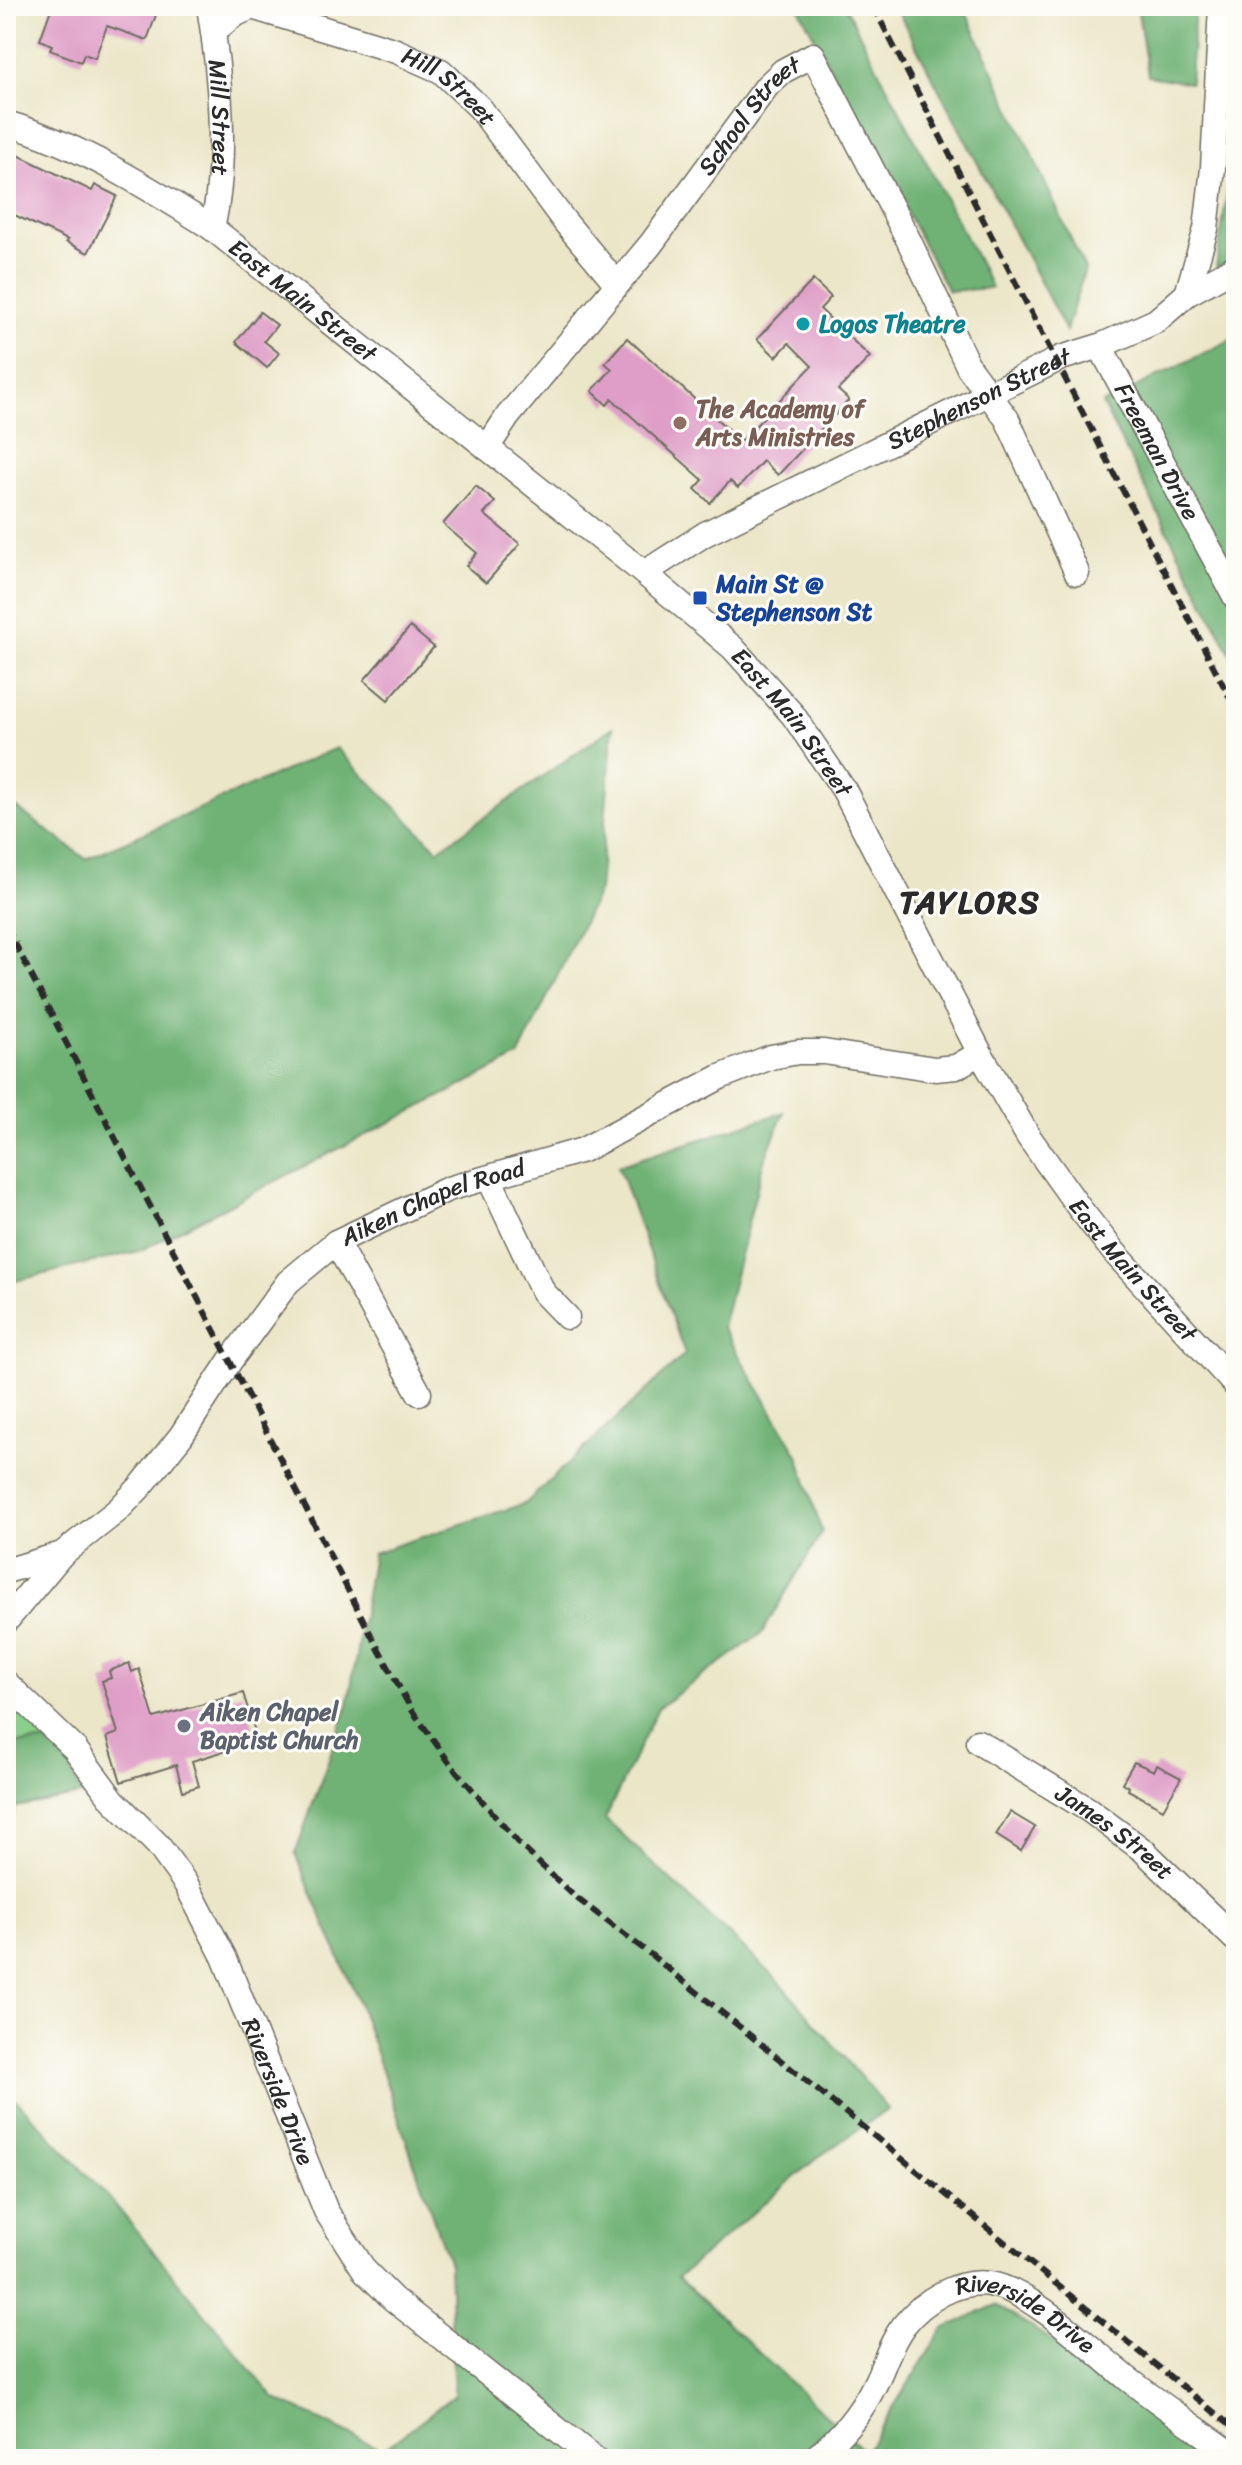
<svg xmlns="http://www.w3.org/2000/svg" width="1242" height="2465" font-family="Sriracha,sans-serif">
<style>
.green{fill:#8ad08a;stroke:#5a7e5a;stroke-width:2}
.forest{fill:#6fb276;stroke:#4d6e50;stroke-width:2}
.building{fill:#df9ec7}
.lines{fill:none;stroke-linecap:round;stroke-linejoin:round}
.minor-casing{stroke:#6e6c62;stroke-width:27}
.minor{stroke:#fff;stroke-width:24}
.rail{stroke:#2b2b2b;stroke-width:6;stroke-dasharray:12 6;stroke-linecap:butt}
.culture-dot{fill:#0f9aa8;stroke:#fdfcf7;stroke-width:3}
.education-dot{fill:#8d6e63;stroke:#fdfcf7;stroke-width:3}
.transit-dot{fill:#1a4fb4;stroke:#fdfcf7;stroke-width:3}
.worship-dot{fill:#6b7280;stroke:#fdfcf7;stroke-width:3}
.labels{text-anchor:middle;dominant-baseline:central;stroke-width:6;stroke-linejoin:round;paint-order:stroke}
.street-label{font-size:24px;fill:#2b2b2b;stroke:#fdfcf7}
.culture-label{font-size:24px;font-weight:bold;fill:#0d838f;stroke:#fdfcf7;text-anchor:start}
.education-label{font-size:24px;font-weight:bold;fill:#785e54;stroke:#fdfcf7;text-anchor:start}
.transit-label{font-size:24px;font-weight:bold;fill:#164399;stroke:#fdfcf7;text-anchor:start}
.worship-label{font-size:24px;font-weight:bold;fill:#5b616d;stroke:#fdfcf7;text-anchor:start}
.district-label{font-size:32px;font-weight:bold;letter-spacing:2px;fill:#2b2b2b;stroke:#fdfcf7}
</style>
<rect width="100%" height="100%" fill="#fdfcf7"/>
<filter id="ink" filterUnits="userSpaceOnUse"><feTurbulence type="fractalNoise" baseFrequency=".0125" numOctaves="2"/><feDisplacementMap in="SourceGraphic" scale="16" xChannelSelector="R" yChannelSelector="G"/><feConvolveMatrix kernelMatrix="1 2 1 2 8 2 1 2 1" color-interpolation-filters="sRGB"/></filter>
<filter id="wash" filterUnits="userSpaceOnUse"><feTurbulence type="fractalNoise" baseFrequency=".006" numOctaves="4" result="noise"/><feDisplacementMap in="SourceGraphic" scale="32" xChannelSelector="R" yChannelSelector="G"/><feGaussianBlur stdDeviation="1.8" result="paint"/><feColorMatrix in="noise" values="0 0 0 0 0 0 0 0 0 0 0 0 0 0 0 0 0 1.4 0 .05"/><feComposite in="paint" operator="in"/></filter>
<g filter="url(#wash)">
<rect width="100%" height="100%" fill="#ebe6c8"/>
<!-- green -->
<path class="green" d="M6,1694L59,1741L6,1744Z"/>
<!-- forest -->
<g class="forest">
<path d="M798,6H845L992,288L948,291Z"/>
<path d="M895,6H963L1085,269L1066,331Z"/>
<path d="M1137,6H1195L1190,83L1148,76Z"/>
<path d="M1236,132V258L1216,268Z"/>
<path d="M1236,337V664L1102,404Z"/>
<path d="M613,727L599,890L518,1057L139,1251L11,1282L6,1279V800L86,859L336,748L438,850Z"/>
<path d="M784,1112L763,1164L722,1327L798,1455L822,1532L762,1633L658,1708L605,1819L781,1983L888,2109L817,2158L678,2277L865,2452L943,2329L996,2305L1066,2349L1200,2459H10L6,2446V2089L112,2201L274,2398L383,2450L454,2395L449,2264L358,2001L295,1854L348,1705L373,1553L526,1503L685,1354L618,1166Z"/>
<path d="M59,1741L82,1795L16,1807L6,1835V1744Z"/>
</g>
<g id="blocks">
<!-- building -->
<g class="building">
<path d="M52,6H140L157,12L147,40L107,26L95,58L84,54L81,62L50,50L52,45L40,40Z"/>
<path d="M16,154L92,191L95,185L117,196L88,253L66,242L68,240L6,211V174Z"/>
<path d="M813,280L831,297L820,309L870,357L838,390L849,400L778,475L763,461L738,488L730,481L710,503L695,489L703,480L612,399L607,405L592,391L612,369L605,363L627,338L741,441L812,366L789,343L776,357L757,339Z"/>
<path d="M260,312L277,325L264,341L279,353L267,368L236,342Z"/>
<path d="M476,486L495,502L484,514L520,544L486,583L466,566L477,553L443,524Z"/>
<path d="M410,627L434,647L388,700L364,680Z"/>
<path d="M129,1663L132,1672L139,1669L154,1718L243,1693L258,1741L192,1761L199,1786L183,1791L176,1765L121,1782L107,1737L118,1733L102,1681L111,1678L109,1671Z"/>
<path d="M1134,1762L1154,1771L1157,1765L1181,1778L1163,1809L1128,1790L1129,1787L1122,1783Z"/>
<path d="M1010,1812L1035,1827L1021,1851L996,1835Z"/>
</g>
</g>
</g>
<g filter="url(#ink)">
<use href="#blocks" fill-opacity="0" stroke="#6e6c62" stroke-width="2"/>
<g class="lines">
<!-- minor casing -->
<g class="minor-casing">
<g id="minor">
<path id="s1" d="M209,6C220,72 228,164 212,228"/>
<path id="s2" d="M213,32L234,15L252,7L396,51L441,71L480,108L565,222L617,284"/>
<path id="s3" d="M6,123C80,145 148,187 212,228L644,573L733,648L793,715L844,790L980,1053L1028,1136L1080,1209L1114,1252L1236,1386"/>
<path d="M1187,294L1206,229L1213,168L1221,6"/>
<path id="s4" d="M1100,346L1236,598"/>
<path id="s5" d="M487,448L508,416L651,244L767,86L783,71L813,55L908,239L969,368L1007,419L1077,573"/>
<path id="s6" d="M644,573L705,534L1061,358L1100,346L1156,321L1187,294L1236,267"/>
<path d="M489,1178L543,1292L567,1317"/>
<path d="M336,1242L419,1393"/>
<path id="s7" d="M6,1571L62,1554L118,1510L141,1486L181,1436L230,1361L288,1282L336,1242L448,1189L583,1150L720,1077L771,1057L798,1052H824L935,1069L956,1067L980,1053"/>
<path d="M6,1621L62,1554"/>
<path id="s8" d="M6,1683L75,1749L113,1800L158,1845L186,1884L224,1957L326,2211L365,2271L393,2299L595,2459"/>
<path id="s9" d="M978,1742L1089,1810L1144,1851L1236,1940"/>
<path id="s10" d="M814,2459C840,2437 860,2415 875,2384C885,2364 890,2343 904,2325C923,2301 958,2279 989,2284C1030,2289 1094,2352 1128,2379C1163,2406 1200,2431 1236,2457"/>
</g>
</g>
<!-- minor -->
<use href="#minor" class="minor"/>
<!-- rail -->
<g class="rail">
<path d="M873,6L1236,710"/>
<path d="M6,926L368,1629L411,1709L452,1766L484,1803L519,1844L574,1896L650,1954L1236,2430"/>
</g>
</g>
</g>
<!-- markers -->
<circle class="culture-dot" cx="803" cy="324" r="8"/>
<circle class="education-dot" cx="680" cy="423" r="8"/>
<rect class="transit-dot" x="692" y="590" width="16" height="16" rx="4"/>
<circle class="worship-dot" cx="184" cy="1726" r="8"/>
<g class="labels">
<!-- street labels -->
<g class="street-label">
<text stroke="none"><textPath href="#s2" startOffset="262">Hill Street</textPath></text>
<text stroke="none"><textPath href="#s1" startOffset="112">Mill Street</textPath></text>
<text stroke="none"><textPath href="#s5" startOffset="424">School Street</textPath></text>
<text stroke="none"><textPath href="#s3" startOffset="348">East Main Street</textPath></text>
<text stroke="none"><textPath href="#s6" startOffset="378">Stephenson Street</textPath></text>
<text stroke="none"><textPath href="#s4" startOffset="120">Freeman Drive</textPath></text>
<text stroke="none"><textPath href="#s3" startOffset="996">East Main Street</textPath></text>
<text stroke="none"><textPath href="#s7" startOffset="582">Aiken Chapel Road</textPath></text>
<text stroke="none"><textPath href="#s3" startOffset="1644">East Main Street</textPath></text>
<text stroke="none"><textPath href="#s9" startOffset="164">James Street</textPath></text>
<text stroke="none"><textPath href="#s8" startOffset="498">Riverside Drive</textPath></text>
<text stroke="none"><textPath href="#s10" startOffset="306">Riverside Drive</textPath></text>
</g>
<!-- culture labels -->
<g class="culture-label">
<text x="819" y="324">Logos Theatre</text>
</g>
<!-- education labels -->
<g class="education-label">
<text x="696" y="409">The Academy of<tspan x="696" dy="28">Arts Ministries</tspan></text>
</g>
<!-- transit labels -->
<g class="transit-label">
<text x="716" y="584">Main St @<tspan x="716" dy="28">Stephenson St</tspan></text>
</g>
<!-- worship labels -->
<g class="worship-label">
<text x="200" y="1712">Aiken Chapel<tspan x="200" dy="28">Baptist Church</tspan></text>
</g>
<!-- district labels -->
<g class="district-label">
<text x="970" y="902">TAYLORS</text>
</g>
</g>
<!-- margin -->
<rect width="1242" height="2465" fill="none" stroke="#fdfcf7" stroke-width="32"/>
</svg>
